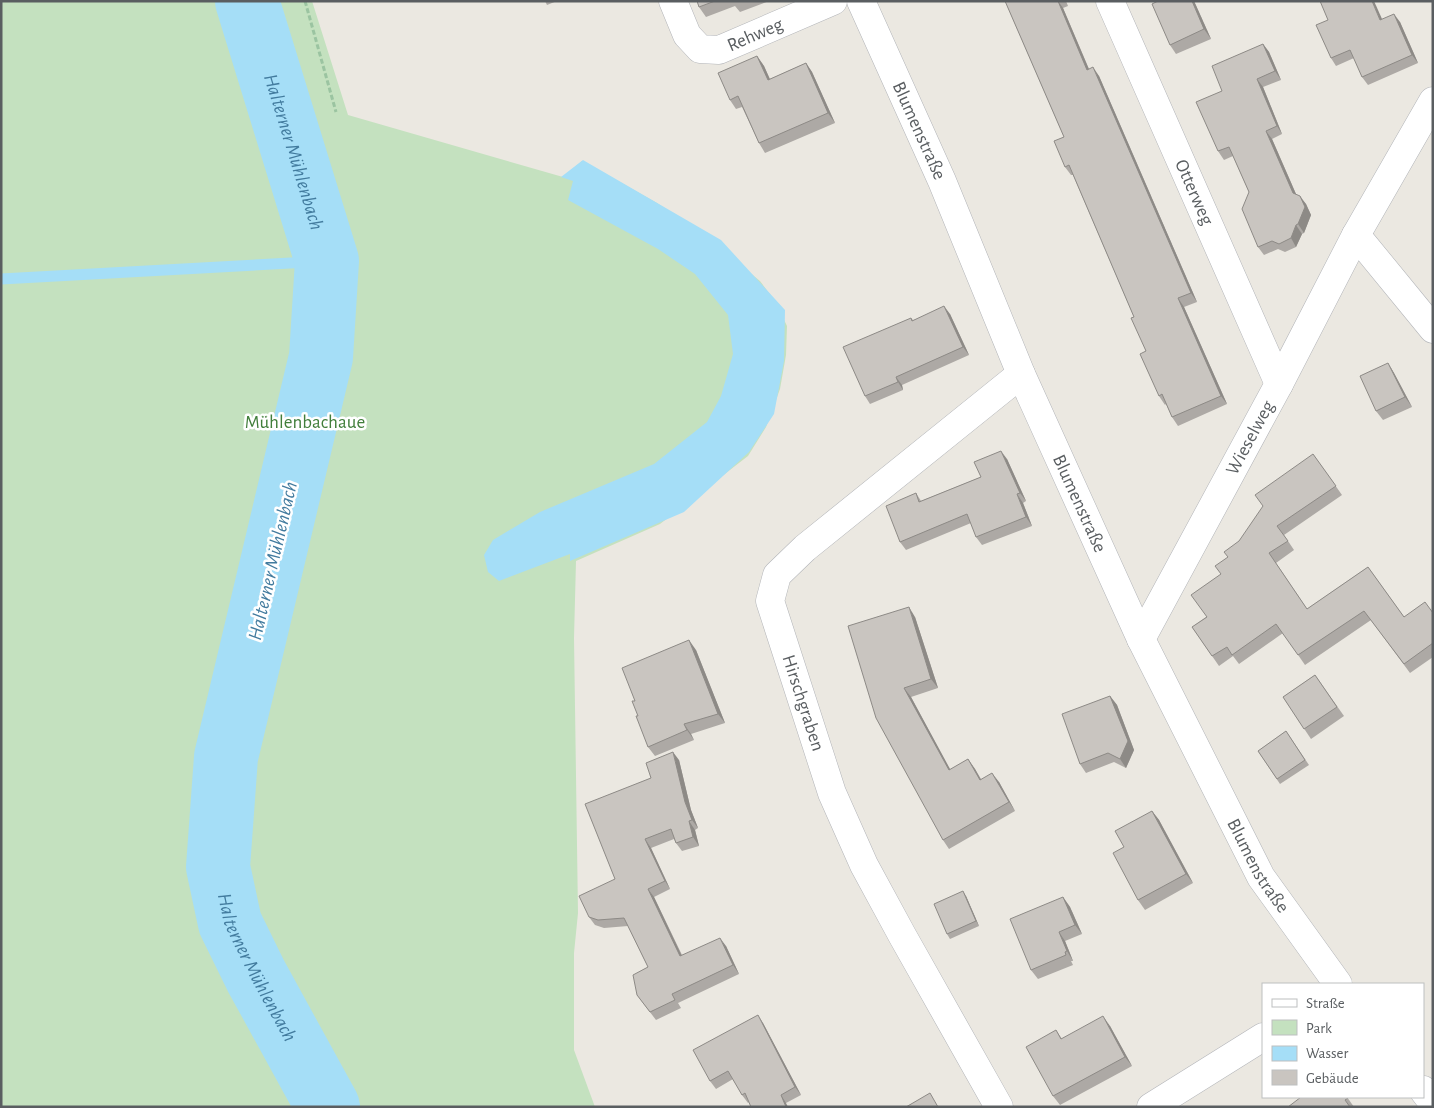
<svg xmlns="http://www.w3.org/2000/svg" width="1434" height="1108" font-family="'Alegreya Sans',sans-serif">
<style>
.green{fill:#c4e1bf}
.water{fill:#a5def7}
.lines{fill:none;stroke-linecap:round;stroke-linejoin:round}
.stream{stroke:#a5def7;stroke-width:11}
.river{stroke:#a5def7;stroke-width:64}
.street-casing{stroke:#b2b4b8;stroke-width:29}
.path{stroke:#9bc4a1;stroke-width:3;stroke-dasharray:5 2.5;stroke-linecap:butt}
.street{stroke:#fff;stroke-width:28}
.wall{fill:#ada9a5}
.shaded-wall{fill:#8d8a86}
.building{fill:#c9c5c0;stroke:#8d8a86}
.labels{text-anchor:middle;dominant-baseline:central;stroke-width:5;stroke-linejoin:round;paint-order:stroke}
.street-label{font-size:19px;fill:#5a5e61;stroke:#fff}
.park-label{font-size:19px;fill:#417e3b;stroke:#fff}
.water-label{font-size:20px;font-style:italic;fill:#427b9e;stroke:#fff}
</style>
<rect width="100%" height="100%" fill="#ebe8e1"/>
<!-- green -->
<path class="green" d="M1,1H312L348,115L563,177L582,161L657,203L715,244L760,281L775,301L787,326L786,355L780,389L766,427L748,456L660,524L576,561L574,638L578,913L574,953V1050L595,1107H1Z"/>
<!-- water -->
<path class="water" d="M583,160L721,240L785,310L784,361L774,414L749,452L684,512L570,561V554L499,581L488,572L484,555L493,540L540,512L654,464L707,422L721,396L733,354L728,315L695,274L658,249L568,200L573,181L561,177Z"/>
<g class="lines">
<!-- stream -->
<path class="stream" d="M1,279L327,261"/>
<!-- river -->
<path class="river" id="s1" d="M247,1L327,261L321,357L226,757L218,867L230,923L256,976L328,1107"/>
<!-- street casing -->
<g class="street-casing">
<g id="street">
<path id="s2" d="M673,1L687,35L700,49L719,50L833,1"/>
<path id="s3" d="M861,1L942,181L1021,374L1141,639L1261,877L1338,984"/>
<path id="s4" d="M1110,1L1279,384"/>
<path d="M1356,235L1433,329"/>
<path id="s5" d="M1141,639L1279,384L1356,235L1433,101"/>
<path d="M1423,1090L1433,1103"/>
<path d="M999,1107L902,935L864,865L832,793L770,601L777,575L805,548L1021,374"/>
<path d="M1151,1107L1263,1037"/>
</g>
</g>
<!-- path -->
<path class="path" d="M305,1L336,112"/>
<!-- street -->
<use href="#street" class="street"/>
</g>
<!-- wall -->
<g class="wall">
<path d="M545,1H557L547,5Z"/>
<path d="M697,1H769L740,12L735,6L706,17L699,7Z"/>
<path d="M1005,1H1066L1068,6L1063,8L1089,69L1099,76L1197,302L1184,307L1227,404L1178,426L1172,417L1166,404L1165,405L1159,396L1146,351L1134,317L1073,175H1071L1065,167L1064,137Z"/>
<path d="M1158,1H1194L1211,39L1176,54L1170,45Z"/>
<path d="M1382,19L1400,22L1418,63L1368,85L1362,77L1354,58L1336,66L1331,58Z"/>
<path d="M1263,44L1269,52L1281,80L1263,87L1282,134L1272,139L1296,194L1306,204L1311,215L1304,233L1302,234L1296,247L1285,252L1278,249L1264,255L1258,247L1249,192L1233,156L1224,160L1218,151L1222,91Z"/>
<path d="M757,56L764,66L770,79L806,63L812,72L835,123L765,153L759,143L742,107L736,109L730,100Z"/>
<path d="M950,314L969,355L902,385L903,390L870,404L865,396L911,318L913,320Z"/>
<path d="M1388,363L1394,373L1412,407L1383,420L1376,411Z"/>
<path d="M1313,454L1342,495L1284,535L1294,550L1276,563L1307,609L1368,567L1404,617L1433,613V657L1410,673L1371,620L1305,665L1283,633L1239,664L1233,656L1219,666L1192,627L1206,617L1221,574L1228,557L1239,541Z"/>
<path d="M1007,459L1026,501L1023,503L1032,526L982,545L976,537L971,523L906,550L900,542L916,493L921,501L981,477Z"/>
<path d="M915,617L938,688L911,697L950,770L968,759L975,769L981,779L999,782L1015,811L949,849L943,840L848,626Z"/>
<path d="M696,650L725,723L691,734L694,740L655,756L648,747L638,716L635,701Z"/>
<path d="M1315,675L1344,716L1311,739L1283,697Z"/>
<path d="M1110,696L1117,705L1134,750L1126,768L1114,762L1086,773L1080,764Z"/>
<path d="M1286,731L1309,765L1280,784L1258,751Z"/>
<path d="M679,760L691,810L698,828L695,830L699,846L682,851L676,843L674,839L651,848L670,889L654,897L682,955L726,946L739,974L678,1003L681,1008L656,1020L637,995L648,967L628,926L604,928L595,925L589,917L615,879L651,778Z"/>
<path d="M1152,811L1159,820L1193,883L1145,910L1138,900L1124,847Z"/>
<path d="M966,896L979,926L950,939L947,934Z"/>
<path d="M1063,897L1070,907L1082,934L1065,941L1073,961H1071L1073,965L1038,979L1031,970Z"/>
<path d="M763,1023L801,1095L786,1103L749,1102L748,1103L742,1095L733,1079L716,1089L710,1081Z"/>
<path d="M1110,1026L1132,1066L1060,1105L1053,1096L1056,1030L1062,1039Z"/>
<path d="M1347,1097L1354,1107H1288Z"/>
</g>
<!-- shaded-wall -->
<g class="shaded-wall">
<path d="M1058,1L1063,8L1093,79L1087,70Z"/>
<path d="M1192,1H1194L1211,39L1204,29Z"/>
<path d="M1372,1H1374L1386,28L1380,20Z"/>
<path d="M1394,14L1400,22L1418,63L1412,55Z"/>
<path d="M1263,44L1269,52L1281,80L1275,71Z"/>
<path d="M757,56L764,66L774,89L768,80Z"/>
<path d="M806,63L812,72L835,123L828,113Z"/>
<path d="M1093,67L1099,76L1197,302L1191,293Z"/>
<path d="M1257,79L1263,87L1282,134L1277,126Z"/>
<path d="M1266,131L1272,139L1299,201L1293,193Z"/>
<path d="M1300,196L1306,204L1311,215L1304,233L1298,224Z"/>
<path d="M1296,225L1302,234L1296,247L1291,238Z"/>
<path d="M1178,298L1184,307L1227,404L1221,396Z"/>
<path d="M944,306L950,314L969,355L963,347Z"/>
<path d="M1388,363L1394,373L1412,407L1405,397Z"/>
<path d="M896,377L902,385L903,390L898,382Z"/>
<path d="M1001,451L1007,459L1026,501L1020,493Z"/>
<path d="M1017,494L1023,503L1032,526L1026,517Z"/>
<path d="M909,607L915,617L938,688L931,679Z"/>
<path d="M689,640L696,650L725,723L718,714Z"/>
<path d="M904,688L911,697L956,780L949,770Z"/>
<path d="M1110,696L1117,705L1134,750L1126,768L1120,759Z"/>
<path d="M684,724L691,734L694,740L687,730Z"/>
<path d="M673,752L679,760L691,810L698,828L692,820L685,802Z"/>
<path d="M968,759L975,769L986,789L980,780Z"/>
<path d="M992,773L999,782L1015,811L1009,802Z"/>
<path d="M1152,811L1159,820L1193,883L1186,874Z"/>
<path d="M689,821L695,830L699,846L693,837Z"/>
<path d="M645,839L651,848L670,889L665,881Z"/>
<path d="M648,889L654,897L686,965L680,956Z"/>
<path d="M963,891L966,896L979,926L976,921Z"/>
<path d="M1063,897L1070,907L1082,934L1075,925Z"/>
<path d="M1059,932L1065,941L1073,961L1067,951Z"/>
<path d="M720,938L726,946L739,974L733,965Z"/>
<path d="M758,1015L763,1023L801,1095L795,1087Z"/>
<path d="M1103,1016L1110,1026L1132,1066L1125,1057Z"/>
<path d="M781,1095L786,1103L788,1107H786Z"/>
</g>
<!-- building -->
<g class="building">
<path d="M697,1H715L699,7Z"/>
<path d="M1005,1H1058L1087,70L1093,67L1191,293L1178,298L1221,396L1172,417L1162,394L1159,396L1140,354L1146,351L1131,318L1134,317L1069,165L1065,167L1054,141L1064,137Z"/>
<path d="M1158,1H1192L1204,29L1170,45L1152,4Z"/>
<path d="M1320,1H1372L1380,20L1394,14L1412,55L1362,77L1350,50L1331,58L1316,25L1328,20Z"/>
<path d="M1263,44L1275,71L1257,79L1277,126L1266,131L1293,193L1300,196L1305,207L1298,224L1296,225L1291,238L1279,244L1272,241L1258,247L1242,209L1249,192L1229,147L1218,151L1196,102L1222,91L1212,66Z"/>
<path d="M757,56L768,80L806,63L828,113L759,143L738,96L730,100L718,73Z"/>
<path d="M944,306L963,347L896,377L898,382L865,396L843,347L911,318L912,321Z"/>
<path d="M1388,363L1405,397L1376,411L1360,376Z"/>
<path d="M1001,451L1020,493L1017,494L1026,517L976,537L967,514L900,542L886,506L916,493L919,502L981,477L974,462Z"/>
<path d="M1313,454L1336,486L1277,526L1288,541L1269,553L1307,609L1368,567L1404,617L1425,602L1433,613V643L1404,664L1364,611L1298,655L1276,624L1232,655L1227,647L1212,656L1192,627L1207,617L1191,595L1221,574L1215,566L1228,557L1224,552L1239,541L1263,506L1255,495Z"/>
<path d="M909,607L931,679L904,688L949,770L968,759L980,780L992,773L1009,802L943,840L876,718L848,626Z"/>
<path d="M689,640L718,714L684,724L687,730L648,747L636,716H638L632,701H635L622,668Z"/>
<path d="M1315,675L1337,707L1304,729L1283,697Z"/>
<path d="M1110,696L1128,741L1120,759L1108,753L1080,764L1062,714Z"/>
<path d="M1286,731L1305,760L1277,779L1258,751Z"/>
<path d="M673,752L685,802L692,820L689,821L693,837L676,843L671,829L645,839L665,881L648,889L680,956L720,938L733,965L672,994L675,1000L650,1012L637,995L633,975L648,967L624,918L598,920L589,917L579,896L615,879L585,804L651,778L646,763Z"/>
<path d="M1152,811L1186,874L1138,900L1113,853L1124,847L1115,831Z"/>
<path d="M963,891L976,921L947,934L934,904Z"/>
<path d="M1063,897L1075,925L1059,932L1067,951L1065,952L1066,955L1031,970L1010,919Z"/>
<path d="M758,1015L795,1087L781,1095L786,1107H751L745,1093L742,1095L728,1071L710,1081L693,1050Z"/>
<path d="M1103,1016L1125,1057L1053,1096L1026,1047L1056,1030L1061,1039Z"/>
<path d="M930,1093L938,1107H906Z"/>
<path d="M1301,1097H1347L1348,1098L1345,1100L1350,1107H1288Z"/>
</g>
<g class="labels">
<!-- street labels -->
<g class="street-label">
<text stroke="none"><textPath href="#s2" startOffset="114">Rehweg</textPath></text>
<text stroke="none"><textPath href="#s3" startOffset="142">Blumenstraße</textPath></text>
<text stroke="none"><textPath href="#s4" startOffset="209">Otterweg</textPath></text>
<text stroke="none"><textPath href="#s5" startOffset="229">Wieselweg</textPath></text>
<text stroke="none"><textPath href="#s3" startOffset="548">Blumenstraße</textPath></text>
<text transform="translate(803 703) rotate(72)">Hirschgraben</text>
<text stroke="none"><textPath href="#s3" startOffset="952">Blumenstraße</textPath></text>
</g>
<!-- park labels -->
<g class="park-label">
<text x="305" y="422">Mühlenbachaue</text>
</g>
<!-- water labels -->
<g class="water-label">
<text stroke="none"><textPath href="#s1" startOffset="158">Halterner Mühlenbach</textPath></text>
<text transform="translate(273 561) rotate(-77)">Halterner Mühlenbach</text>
<text stroke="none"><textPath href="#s1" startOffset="998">Halterner Mühlenbach</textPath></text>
</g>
</g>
<!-- border -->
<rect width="1434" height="1108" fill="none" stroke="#5a5e61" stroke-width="5"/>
<!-- legend -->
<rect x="1262" y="983" width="162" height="115" fill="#ffffff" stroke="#bdbfc0"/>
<rect x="1272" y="999" width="25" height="8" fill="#ffffff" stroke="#bdbfc0"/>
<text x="1306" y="1008" font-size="15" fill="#5a5e61">Straße</text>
<rect x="1272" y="1020" width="25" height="15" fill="#c4e1bf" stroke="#bdbfc0"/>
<text x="1306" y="1033" font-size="15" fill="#5a5e61">Park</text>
<rect x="1272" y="1046" width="25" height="15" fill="#a5def7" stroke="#bdbfc0"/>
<text x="1306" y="1058" font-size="15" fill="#5a5e61">Wasser</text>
<rect x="1272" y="1070" width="25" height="15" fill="#c9c5c0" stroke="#bdbfc0"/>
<text x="1306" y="1083" font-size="15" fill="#5a5e61">Gebäude</text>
</svg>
